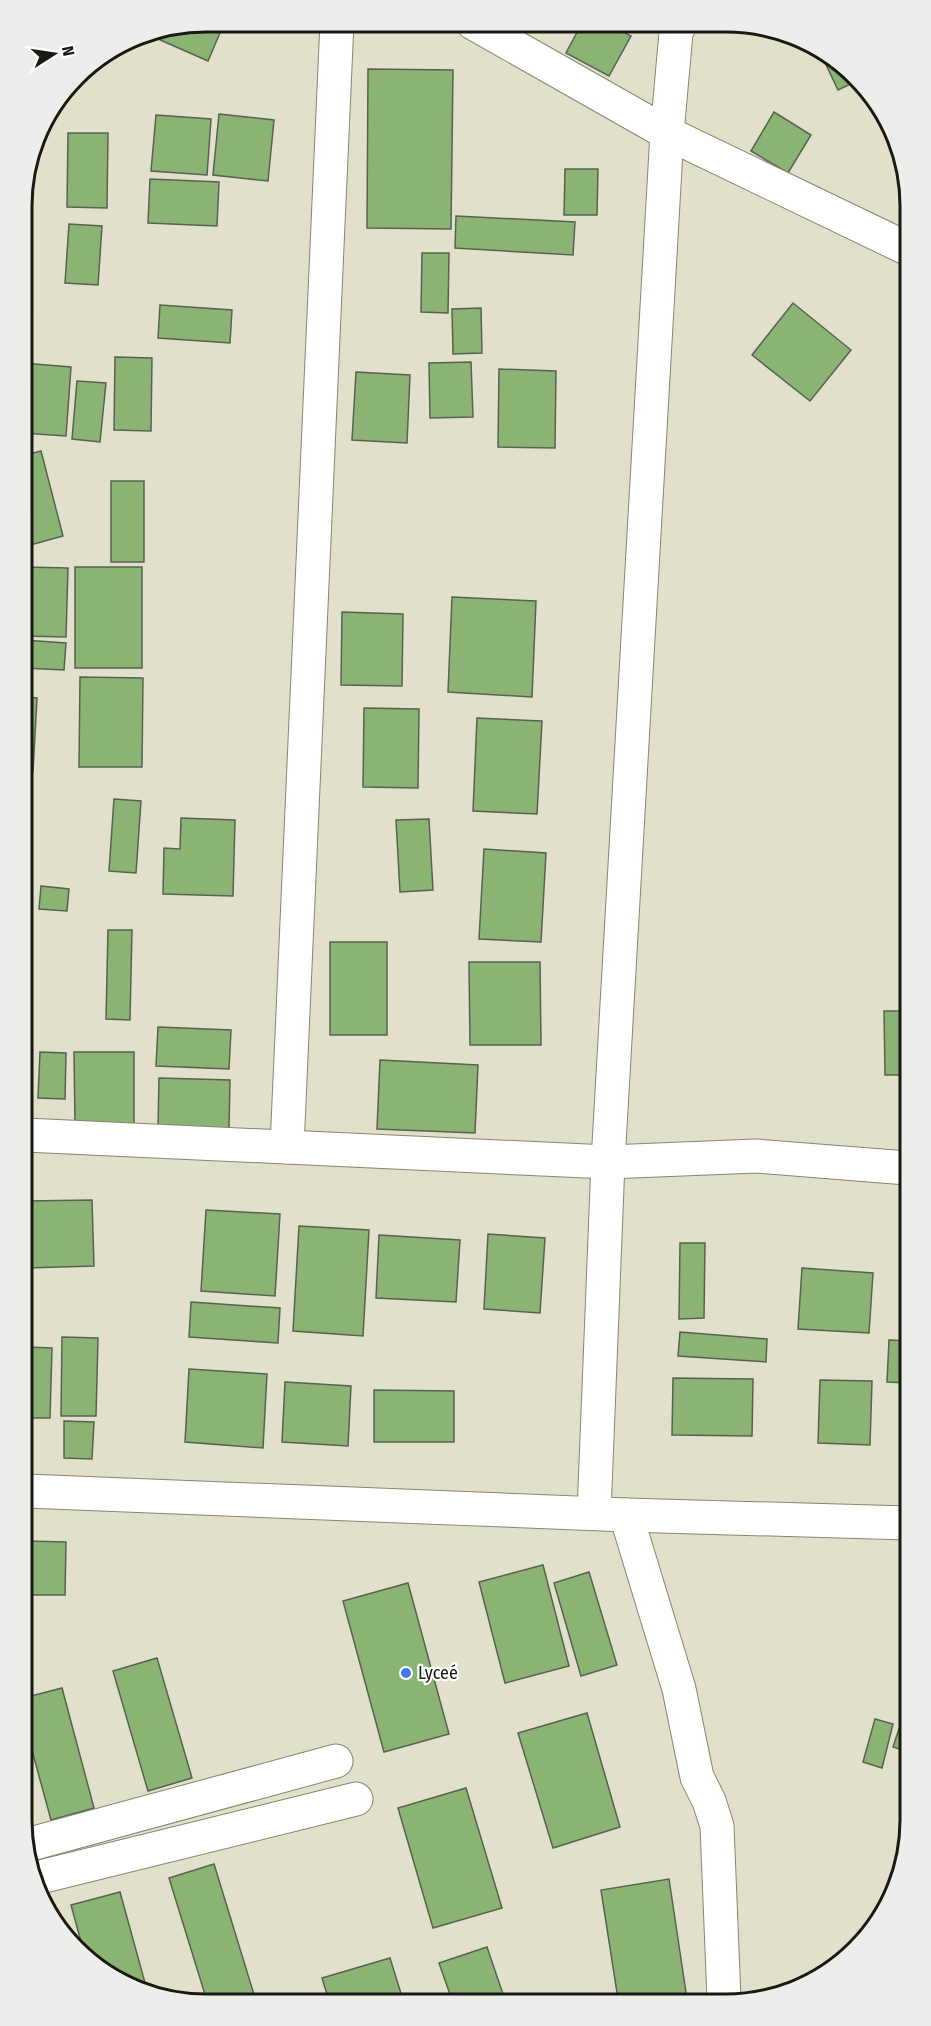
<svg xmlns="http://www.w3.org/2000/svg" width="931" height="2026" font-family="'Fira Sans Condensed',sans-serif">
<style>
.building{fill:#8bb474;stroke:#576252;stroke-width:1.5}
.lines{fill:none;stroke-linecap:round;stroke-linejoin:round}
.minor-casing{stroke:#878572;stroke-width:35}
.minor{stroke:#fff;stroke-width:33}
.poi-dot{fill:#4077e7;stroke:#fff;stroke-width:2}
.labels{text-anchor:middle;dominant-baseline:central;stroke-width:4.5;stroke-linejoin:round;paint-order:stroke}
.poi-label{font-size:18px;fill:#191911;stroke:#fff;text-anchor:start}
.rim{fill:none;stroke:#191911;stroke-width:3}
</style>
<rect width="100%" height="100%" fill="#e2e0cb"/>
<!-- building -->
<g class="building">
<path d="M205,21H225L208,61L149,35L150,32Z"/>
<path d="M582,23L608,24L631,36L609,76L566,53Z"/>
<path d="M821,54L848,67L859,80L838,90Z"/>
<path d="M368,69L453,70L451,229L367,228Z"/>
<path d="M774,112L811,135L788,173L751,151Z"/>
<path d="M219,114L274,120L268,181L213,175Z"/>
<path d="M156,115L211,119L207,175L151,171Z"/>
<path d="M68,133H108L107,208L67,207Z"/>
<path d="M565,169H598L597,215H564Z"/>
<path d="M150,179L219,182L217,226L148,223Z"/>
<path d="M456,216L575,222L573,255L455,248Z"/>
<path d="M69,224L102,226L98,285L65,283Z"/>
<path d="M422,253H449L448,313L421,312Z"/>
<path d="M793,303L851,350L810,401L752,355Z"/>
<path d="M160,305L232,310L230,343L158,338Z"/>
<path d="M481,308L482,353L453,354L452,309Z"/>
<path d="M115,357L152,358L151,431L114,430Z"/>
<path d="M471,362L473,417L430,418L429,363Z"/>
<path d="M22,363L71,367L66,436L22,433Z"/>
<path d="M499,369L556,371L555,448L498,447Z"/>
<path d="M356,372L410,375L407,443L352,440Z"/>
<path d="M77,381L106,383L100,442L72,439Z"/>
<path d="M41,451L63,536L23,547L22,456Z"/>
<rect x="111" y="481" width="33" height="81"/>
<path d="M23,567L68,568L66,637L23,636Z"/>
<rect x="75" y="567" width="67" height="101"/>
<path d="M452,597L536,601L532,697L448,692Z"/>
<path d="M342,612L403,614L402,686L341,685Z"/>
<path d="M23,640L66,643L64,670L23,668Z"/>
<path d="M80,677L143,678L142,767H79Z"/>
<path d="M23,697L37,698L33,772H23Z"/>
<path d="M364,708L419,709L418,788L363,787Z"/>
<path d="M477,718L542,721L537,814L473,811Z"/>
<path d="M114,799L141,801L136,873L109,871Z"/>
<path d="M181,818L235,820L233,896L163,894L164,848L180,849Z"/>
<path d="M429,819L433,890L400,892L396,820Z"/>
<path d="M484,849L546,853L541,942L479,939Z"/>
<path d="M41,886L69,889L67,911L39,909Z"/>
<path d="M108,930H132L130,1020L106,1019Z"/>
<rect x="330" y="942" width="57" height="93"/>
<path d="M469,962H540L541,1045H470Z"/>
<path d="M884,1011H907V1075H885Z"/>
<path d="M158,1027L231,1030L229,1069L156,1066Z"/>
<path d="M40,1052L66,1053L65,1099L38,1098Z"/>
<path d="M74,1052H134V1124H75Z"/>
<path d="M380,1060L478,1065L475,1133L377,1129Z"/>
<path d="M159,1078L230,1080L229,1129L158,1127Z"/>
<path d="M92,1200L94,1266L27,1268L26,1201Z"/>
<path d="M206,1210L280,1214L275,1296L201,1291Z"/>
<path d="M299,1226L369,1230L363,1336L293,1331Z"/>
<path d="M488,1234L545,1238L540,1313L484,1309Z"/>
<path d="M379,1235L460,1240L456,1302L376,1298Z"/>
<path d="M680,1243H705L704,1318L679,1319Z"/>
<path d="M802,1268L873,1273L869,1333L798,1329Z"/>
<path d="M191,1302L280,1308L278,1343L189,1337Z"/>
<path d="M680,1332L767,1339L766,1362L678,1356Z"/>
<path d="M62,1337L98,1338L96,1416H61Z"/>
<path d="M889,1340L908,1341V1383L887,1382Z"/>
<path d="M26,1347L52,1348L50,1418H26Z"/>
<path d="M189,1369L267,1374L263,1448L185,1442Z"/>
<path d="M673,1378L753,1379L752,1436L672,1435Z"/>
<path d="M820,1380L872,1381L870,1445L818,1443Z"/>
<path d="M285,1382L351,1386L348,1446L282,1442Z"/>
<path d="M903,1388H908V1424L901,1423Z"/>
<path d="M374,1390L454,1391V1442H374Z"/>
<path d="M64,1421L94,1422L92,1459L64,1458Z"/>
<path d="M26,1541L66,1542L65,1595H26Z"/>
<path d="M543,1565L569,1666L505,1683L479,1582Z"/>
<path d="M589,1572L617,1665L581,1676L554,1583Z"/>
<path d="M408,1583L449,1734L384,1752L343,1601Z"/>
<path d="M157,1658L192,1778L148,1791L113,1671Z"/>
<path d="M62,1688L94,1808L51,1820L27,1732V1697Z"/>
<path d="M909,1698V1752L893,1747Z"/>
<path d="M587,1713L620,1827L553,1848L518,1733Z"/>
<path d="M875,1719L893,1724L882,1768L863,1762Z"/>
<path d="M466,1788L502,1908L433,1928L398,1808Z"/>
<path d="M214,1864L256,2001H207L169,1878Z"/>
<path d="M669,1879L687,1999H618L601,1890Z"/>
<path d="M120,1892L147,1990L86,1960L71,1905Z"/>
<path d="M487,1947L505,2000H452L439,1963Z"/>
<path d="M390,1958L403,2000L329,2001L322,1978Z"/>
</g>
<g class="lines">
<!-- minor casing -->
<g class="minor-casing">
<g id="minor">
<path d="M473,23L667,133L608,1162L594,1513"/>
<path d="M680,24L676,33L667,133L904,247"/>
<path d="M25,1135L608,1162L756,1156L907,1168"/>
<path d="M287,1147L337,22"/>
<path d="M26,1491L626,1515L908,1523"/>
<path d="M626,1515L679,1689L697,1777L709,1801L717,1826L724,1999"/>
<path d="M27,1845L336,1761"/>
<path d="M32,1879L356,1799"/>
</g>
</g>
<!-- minor -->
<use href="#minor" class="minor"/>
</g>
<!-- markers -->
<circle class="poi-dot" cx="406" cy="1673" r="6"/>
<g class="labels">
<!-- poi labels -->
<g class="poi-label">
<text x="418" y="1673">Lyceé</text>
</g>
</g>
<!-- crop -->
<path d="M0 0H931V2026H0ZM206 32H726A174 174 0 0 1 900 206V1820A174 174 0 0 1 726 1994H206A174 174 0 0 1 32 1820V206A174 174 0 0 1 206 32Z" fill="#ededec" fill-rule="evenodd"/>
<path class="rim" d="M206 32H726A174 174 0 0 1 900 206V1820A174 174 0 0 1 726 1994H206A174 174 0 0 1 32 1820V206A174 174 0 0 1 206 32Z"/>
<!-- north arrow -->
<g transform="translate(54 54) rotate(78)" stroke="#ffffff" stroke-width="4.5" paint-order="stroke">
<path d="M0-4.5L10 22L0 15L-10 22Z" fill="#191911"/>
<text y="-9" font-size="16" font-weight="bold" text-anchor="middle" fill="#191911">N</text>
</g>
</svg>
